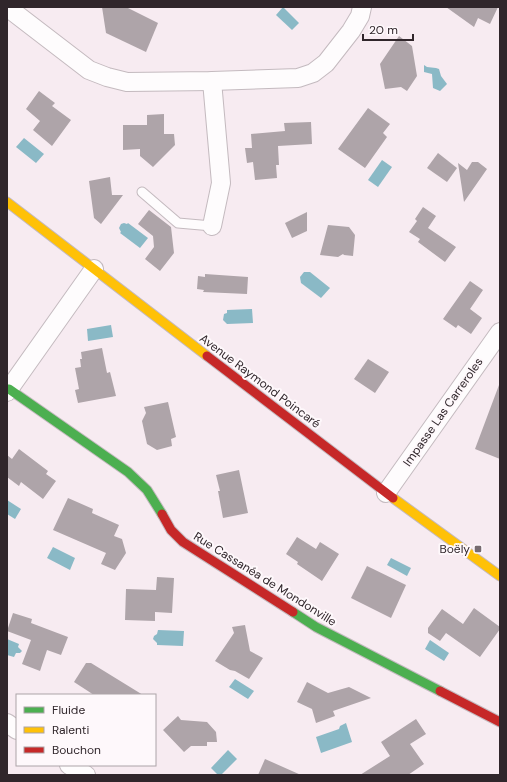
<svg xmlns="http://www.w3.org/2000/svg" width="507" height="782" font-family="'DM Sans',sans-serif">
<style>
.water{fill:#8ab9c6}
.building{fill:#aea4a9}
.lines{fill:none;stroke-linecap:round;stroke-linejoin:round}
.lane-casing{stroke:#c4babf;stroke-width:11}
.street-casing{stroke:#c4babf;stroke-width:20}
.fast-casing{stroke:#c4babf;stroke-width:11}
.slow-casing{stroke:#c4babf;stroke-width:11}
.jam-casing{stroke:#c4babf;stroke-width:11}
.lane{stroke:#fefcfd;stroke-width:9}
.street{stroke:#fefcfd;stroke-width:18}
.fast{stroke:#4caf50;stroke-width:9}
.slow{stroke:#ffc107;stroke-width:9}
.jam{stroke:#c62828;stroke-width:9}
.poi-dot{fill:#766b70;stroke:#fef8fb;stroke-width:1.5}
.labels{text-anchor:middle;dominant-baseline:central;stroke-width:4;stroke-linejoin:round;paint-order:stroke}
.street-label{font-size:12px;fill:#30262b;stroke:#fef8fb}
.poi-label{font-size:12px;fill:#30262b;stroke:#fef8fb;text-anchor:end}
</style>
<rect width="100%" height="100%" fill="#f7ebf1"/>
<!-- water -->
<g class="water">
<path d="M283,7L299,23L292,30L276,15Z"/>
<path d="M424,65L427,67L436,68L439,69L441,76L447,84L440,91L433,88L432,74L424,72Z"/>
<path d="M24,138L44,154L36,163L16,147Z"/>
<path d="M382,160L392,167L378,187L368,180Z"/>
<path d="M124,223L127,224L128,223L148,238L140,248L120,233L121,232L119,228L121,224Z"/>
<path d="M304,272H310L330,288L321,298L301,283L300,277Z"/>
<path d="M252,309L253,323L227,324L223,320L224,314L227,313V310Z"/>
<path d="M111,325L113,337L88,341L87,329Z"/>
<path d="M7,500L21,509L15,519L7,514Z"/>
<path d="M53,547L75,558L70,570L47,558Z"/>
<path d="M391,558L411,568L407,576L387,565Z"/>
<path d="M158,630L184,631L183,646L157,645V643L153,639L154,636L157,634Z"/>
<path d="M7,639L19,644L18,647L22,651L20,653H16L14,657L7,655Z"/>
<path d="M430,640L449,653L444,661L425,649Z"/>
<path d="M235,679L254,691L248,699L229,687Z"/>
<path d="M346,723L352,742L321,753L316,737L339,729L340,726Z"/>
<path d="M228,750L237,759L221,775H218L211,768Z"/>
</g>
<!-- building -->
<g class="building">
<path d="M102,7H126L158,23L146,52L106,33Z"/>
<path d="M446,7H498L490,24L478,18L474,27Z"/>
<path d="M399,36L412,46L417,76L407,91L401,87L385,89L380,64Z"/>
<path d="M39,91L55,103L52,106L71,120L52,146L33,130L40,121L26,109Z"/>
<path d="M368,108L390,124L383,133L387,137L365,168L338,149Z"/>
<path d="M164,114V134H174L175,145L153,167L140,156V149L123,150V125H147V115Z"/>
<path d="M311,122L312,144L278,146L279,165H276L277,178L255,180L253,162L247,163L245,148H252L251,134L285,131L284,123Z"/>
<path d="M438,153L457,168L447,182L427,168Z"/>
<path d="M472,162H478L487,169L464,202L458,163L467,170Z"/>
<path d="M110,177L112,195H123L101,224L94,218L89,181Z"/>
<path d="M423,207L436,216L428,228L456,247L445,262L418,242L420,239L409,232L417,221L415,219Z"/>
<path d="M149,210L171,227L174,253L160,271L145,259L154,247L153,236L138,224Z"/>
<path d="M307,212V231L292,238L285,223Z"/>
<path d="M328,225L349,227L355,235L353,256L344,255L343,254L338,257L320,255Z"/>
<path d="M205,274L248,277L247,294L203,292L204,290L197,289L198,276L205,277Z"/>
<path d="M470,281L483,290L470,309L482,318L471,334L458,325L456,328L443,319Z"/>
<path d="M102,348L107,373L110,372L116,396L78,403L75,390L79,389L75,368L81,367L80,359H82L81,352Z"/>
<path d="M368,359L389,372L375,393L354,379Z"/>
<path d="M499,385H500V459L475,449Z"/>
<path d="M168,402L176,437L171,439L172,446L157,450L147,444L142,421L146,413L144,407Z"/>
<path d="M19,449L48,471L46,474L56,481L43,499L21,482L19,486L7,477V455L12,459Z"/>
<path d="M239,470L248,513L223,518L218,491H220L216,475Z"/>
<path d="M68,498L93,509L92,513L119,525L114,536L122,539L126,553L115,570L101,564L106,553L53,530Z"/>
<path d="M297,537L316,549L320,542L339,554L322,581L297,564L298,562L286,554Z"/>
<path d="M367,566L406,585L391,618L351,598Z"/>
<path d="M157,577L174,578L172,613L155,612V621L125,620L126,589L156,590Z"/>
<path d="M474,608L500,627V629L480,657L446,633L440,641L428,633V628L442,609L463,624Z"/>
<path d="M13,613L32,619L31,623L68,637L61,655L47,650L40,671L22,664L31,640L7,631Z"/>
<path d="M245,625L250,651L263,658L249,679L235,671L230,670L215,661L234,633L232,627Z"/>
<path d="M86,663H91L143,695H94L74,682Z"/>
<path d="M307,682L328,693L349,687L371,698L333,711L335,716L316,723L312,709L297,702Z"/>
<path d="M178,716L181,720L207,722L216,732L217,742H207V746H191L184,752L163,730Z"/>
<path d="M416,719L426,734L410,744L424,764L408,775H360L390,756L381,742Z"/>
<path d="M265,759L301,775H258Z"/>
</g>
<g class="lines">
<!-- lane casing -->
<g class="lane-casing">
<path id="lane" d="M142,192L178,223L212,226"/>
</g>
<!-- street casing -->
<g class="street-casing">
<g id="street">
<path d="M7,7L89,70L107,77L127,82L212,81L298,78L313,73L326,63L351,31L360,16L362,7"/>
<path d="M212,81L221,183L212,226"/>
<path d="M7,392L94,269"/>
<path d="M386,493L500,332"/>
<path d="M7,723L17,730"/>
<path d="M69,765L86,775"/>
</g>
</g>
<!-- fast casing -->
<g class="fast-casing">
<g id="fast">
<path d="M9,389L128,472L147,490L162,514"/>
<path d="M293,612L316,627L440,691"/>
</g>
</g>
<!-- slow casing -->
<g class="slow-casing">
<g id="slow">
<path d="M7,202L207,356"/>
<path d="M393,498L500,576"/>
</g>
</g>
<!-- jam casing -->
<g class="jam-casing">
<g id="jam">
<path d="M207,356L393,498"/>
<path d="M162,514L171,530L183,542L293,612"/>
<path d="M440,691L500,722"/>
</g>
</g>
<!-- lane -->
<use href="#lane" class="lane"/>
<!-- street -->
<use href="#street" class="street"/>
<!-- fast -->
<use href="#fast" class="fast"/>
<!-- slow -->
<use href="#slow" class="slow"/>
<!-- jam -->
<use href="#jam" class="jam"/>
</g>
<!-- markers -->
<rect class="poi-dot" x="474" y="545" width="8" height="8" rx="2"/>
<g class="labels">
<!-- street labels -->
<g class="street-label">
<text transform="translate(260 381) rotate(37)">Avenue Raymond Poincaré</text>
<text transform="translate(443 412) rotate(-55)">Impasse Las Carreroles</text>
<text transform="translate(265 579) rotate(32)">Rue Cassanéa de Mondonville</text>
</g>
<!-- poi labels -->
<g class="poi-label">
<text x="470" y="549">Boëly</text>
</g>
</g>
<!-- border -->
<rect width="507" height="782" fill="none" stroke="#30262b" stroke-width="16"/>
<!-- legend -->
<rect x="16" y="694" width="140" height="72" fill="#fef8fb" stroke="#aca4a8"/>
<rect x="24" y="707" width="20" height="6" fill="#4caf50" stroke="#aca4a8"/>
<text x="52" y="714" font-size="12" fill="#30262b">Fluide</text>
<rect x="24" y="727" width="20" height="6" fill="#ffc107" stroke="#aca4a8"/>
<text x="52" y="734" font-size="12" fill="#30262b">Ralenti</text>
<rect x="24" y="747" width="20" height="6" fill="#c62828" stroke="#aca4a8"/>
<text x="52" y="754" font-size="12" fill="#30262b">Bouchon</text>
<!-- scale -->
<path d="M363 34v6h50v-6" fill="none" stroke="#30262b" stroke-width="2"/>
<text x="369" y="34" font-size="12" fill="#30262b" stroke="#fef8fb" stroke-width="3" paint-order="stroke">20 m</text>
</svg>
